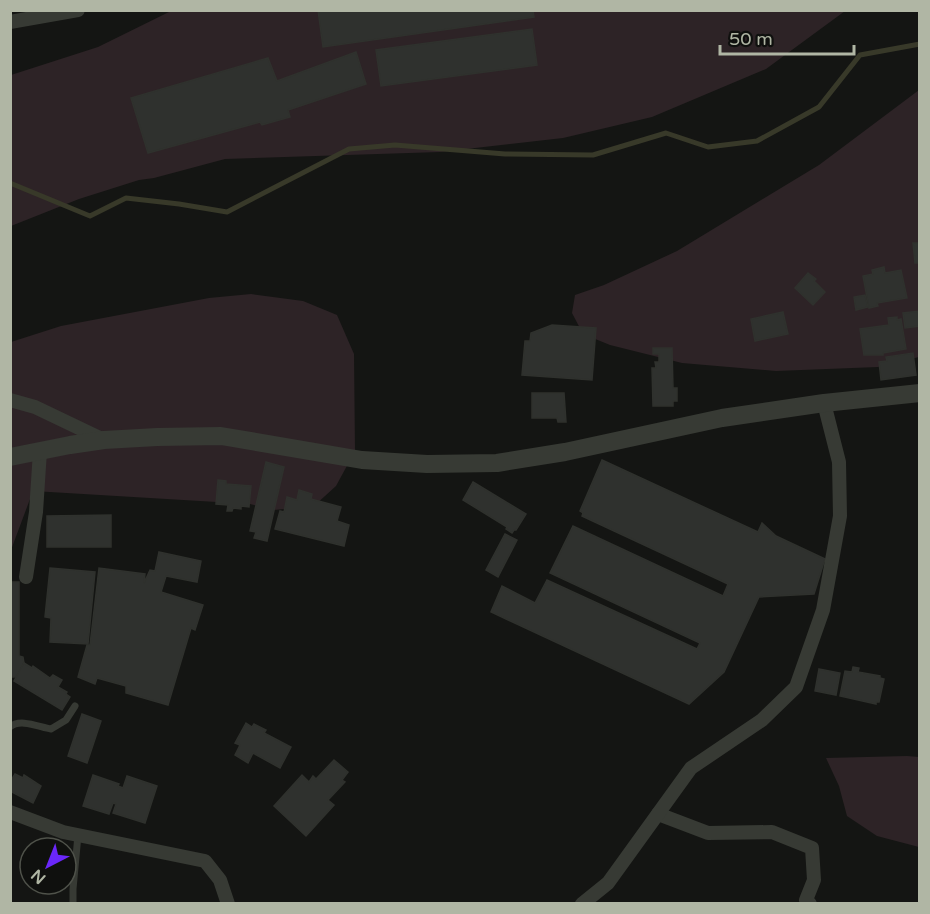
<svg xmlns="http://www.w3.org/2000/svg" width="930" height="914" font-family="'Varela Round',sans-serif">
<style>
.green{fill:#2d2326}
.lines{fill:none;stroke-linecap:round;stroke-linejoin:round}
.stream{stroke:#383929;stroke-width:5}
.building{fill:#2f312e;stroke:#2f312d;stroke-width:1.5}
.service{stroke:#373a34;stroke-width:7}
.minor{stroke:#373a34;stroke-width:14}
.tertiary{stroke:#373a34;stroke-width:18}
</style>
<rect width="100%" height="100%" fill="#141513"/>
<!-- green -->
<g class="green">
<path d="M171,11H845L766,69L652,117L563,138L440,152L225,159L154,178L139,180L79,199L11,226V75L98,47Z"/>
<path d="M919,90V357L878,367L776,371L682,363L610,345L583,334L572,313L575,295L604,285L677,251L819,165Z"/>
<path d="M251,294L303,301L337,315L354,354L355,451L336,486L314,506L274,510L250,504L33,491L11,550V342L61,326L209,298Z"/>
<path d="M907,756L919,757V847L877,836L847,816L839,786L826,758Z"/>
</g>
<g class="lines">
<!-- stream -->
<path class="stream" d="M10,183L90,216L126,198L179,204L227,212L349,149L395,145L505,154L593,155L666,133L708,147L757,141L819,107L860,55L920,44"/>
</g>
<!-- building -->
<g class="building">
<path d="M318,10H533L534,17L323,47Z"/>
<path d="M532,29L537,65L381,86L376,50Z"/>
<path d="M356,52L366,84L288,110L290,117L262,125L260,122L148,153L131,98L268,58L277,81Z"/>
<path d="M913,243H920V263H915Z"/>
<path d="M884,267L885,273L901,270L907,298L877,303L878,306L869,308L863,276L873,274L872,270Z"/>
<path d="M808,273L816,279L814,281L825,292L813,305L795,288Z"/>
<path d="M865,295L868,307L856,310L854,297Z"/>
<path d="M920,311V326L905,328L903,313Z"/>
<path d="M783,312L788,334L755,341L751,319Z"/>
<path d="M897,317V320L901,319L906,349L883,353V355H864L860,329L889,325L888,318Z"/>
<path d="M552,325L596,328L592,380L522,375L525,341H530L531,333Z"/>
<path d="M653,348H672L673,388H677V401H673V406H653L652,368H656L655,362H659V354H653Z"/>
<path d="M913,353L916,375L881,380L879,362L887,361L886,357Z"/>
<path d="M532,393H564L566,422H558L557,418H532Z"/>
<path d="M602,460L758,532L762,523L776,536L825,559L814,594L759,597L724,672L689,704L491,612L502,586L535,603L547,580L697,649L700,643L550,573L573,526L723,596L728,584L582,516L583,513L580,511Z"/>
<path d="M266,462L284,467L267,541L254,538L256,532L250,531Z"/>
<path d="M218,480L226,481V484L251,486L249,507L241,506V509L233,508L232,511H227L228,505L216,504Z"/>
<path d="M473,482L526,514L516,530H514L512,533L506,529L507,527L463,500Z"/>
<path d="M299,490L312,494L311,499L341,507L337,521L349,525L344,546L275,529L280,511L284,512L287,497L297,500Z"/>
<path d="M111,515V547H47V516Z"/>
<path d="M505,534L517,540L498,577L486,570Z"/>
<path d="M159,552L201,561L197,582L166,576L161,592L203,605L195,630L191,628L168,705L126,693V686L97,678L95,684L78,677L87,645H90L99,568L145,574L144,583L150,570L155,571Z"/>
<path d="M50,568L95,572L88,644L50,642L51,618L45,617Z"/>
<path d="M10,582H19V656L23,657L24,663L16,677H10Z"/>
<path d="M24,663L32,668L33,666L50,678L53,675L62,680L58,687L67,692L66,694L70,697L62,710L14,681Z"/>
<path d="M853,667L859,668L858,672L880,676V678L884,679L879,702H876V704L840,696L845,671L852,672Z"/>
<path d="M819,669L840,673L836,695L815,691Z"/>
<path d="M82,714L101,721L87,763L68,756Z"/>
<path d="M246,723L252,727L254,724L266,730L264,733L291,747L280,768L253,753L248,763L235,755L240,745L235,743Z"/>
<path d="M334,760L348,772L342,780L345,782L328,800L334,805L306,836L274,806L302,775L309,782L313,776L316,779Z"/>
<path d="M15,774L23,778L24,775L41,786L33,803L10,791V782Z"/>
<path d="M93,775L119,784L118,786L123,788L127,776L157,786L145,823L113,813L116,804L113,803L109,814L83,806Z"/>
</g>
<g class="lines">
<!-- service -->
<g class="service">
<path d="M10,727C20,718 39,727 51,729L66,720L75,706"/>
<path d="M73,904V889L78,835"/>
</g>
<!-- minor -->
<g class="minor">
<path d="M10,22L78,10"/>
<path d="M10,400L35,407L104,440"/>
<path d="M26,577L36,512L40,451"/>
<path d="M10,812L63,832L205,861L220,880L228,904"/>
<path d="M658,814L708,833L772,832L812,848L814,880L806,900L810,904"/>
<path d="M582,904L608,883L691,768L762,720L796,687L823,610L840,516L839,462L824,403"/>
</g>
<!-- tertiary -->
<path class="tertiary" d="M10,457L70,445L104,440L157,437L221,436L362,460L427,464L497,463L565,452L722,418L824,403L920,393"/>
</g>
<!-- border -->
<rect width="930" height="914" fill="none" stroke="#b0b6a4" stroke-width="24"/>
<!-- north arrow -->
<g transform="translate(48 866) rotate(222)"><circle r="28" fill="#0f100e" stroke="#4f524a" stroke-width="1.5"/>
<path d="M0-4.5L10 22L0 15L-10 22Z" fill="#6a27fa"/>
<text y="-9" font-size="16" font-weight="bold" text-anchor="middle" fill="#b0b6a4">N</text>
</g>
<!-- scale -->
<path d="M720 45v9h134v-9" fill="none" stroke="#b0b6a4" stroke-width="3"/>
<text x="729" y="45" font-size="18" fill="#b0b6a4" stroke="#0f100e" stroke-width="4.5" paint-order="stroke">50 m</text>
</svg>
